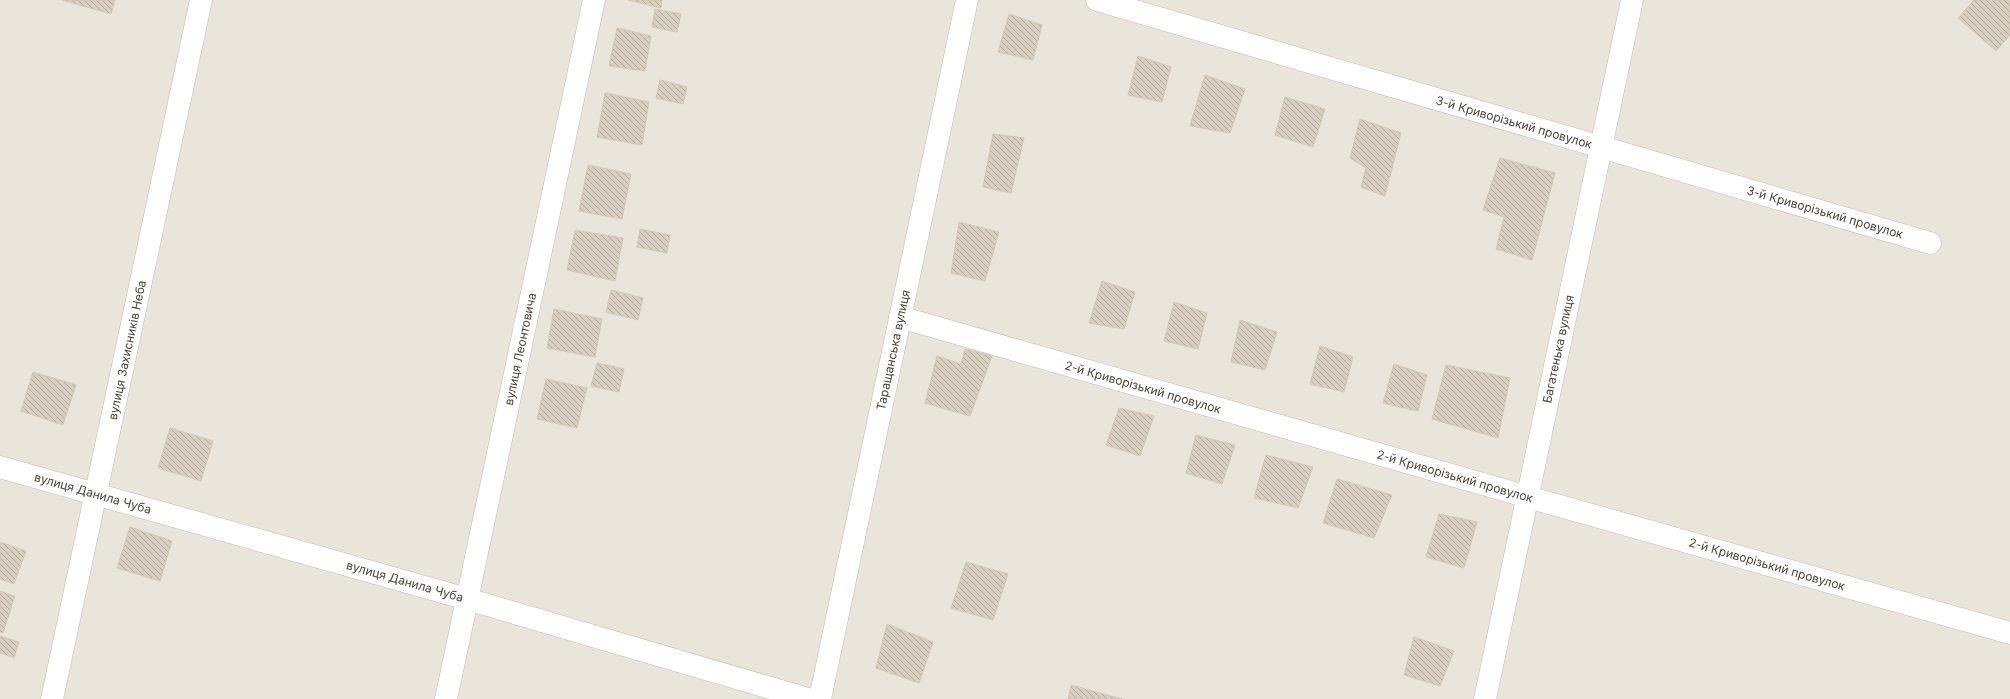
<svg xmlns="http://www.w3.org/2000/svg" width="2010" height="699" font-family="Inter,sans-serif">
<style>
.residential{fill:#eae5da}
.building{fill:url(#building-back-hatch);stroke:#d3c7b4}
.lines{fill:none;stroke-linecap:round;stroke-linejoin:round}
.minor-casing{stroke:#c2bbae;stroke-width:23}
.minor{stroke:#fff;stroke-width:22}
.labels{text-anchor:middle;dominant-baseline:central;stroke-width:4;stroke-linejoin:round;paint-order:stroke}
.street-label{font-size:12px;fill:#4b4439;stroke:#fff}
</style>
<defs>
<pattern id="building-back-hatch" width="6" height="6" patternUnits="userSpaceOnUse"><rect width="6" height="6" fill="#d8cfc1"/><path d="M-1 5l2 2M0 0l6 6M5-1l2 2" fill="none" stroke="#b1aa9e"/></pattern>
</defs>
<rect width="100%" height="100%" fill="#f6f3ec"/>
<!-- residential -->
<rect class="residential" x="0" y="0" width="2010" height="699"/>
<!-- building -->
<g class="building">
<path d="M62,0H115L111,14Z"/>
<path d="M628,0H662L661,8Z"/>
<path d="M1974,0H2008L2010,2V35L1996,51L1958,18Z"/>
<path d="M655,9L681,14L677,32L652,27Z"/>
<path d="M1009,14L1042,25L1033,60L998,52Z"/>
<path d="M617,28L651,36L645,71L609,66Z"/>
<path d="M1138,56L1171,67L1162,102L1128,95Z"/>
<path d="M1205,75L1245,89L1230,133L1190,126Z"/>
<path d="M660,80L687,87L683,104L656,98Z"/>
<path d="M605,93L649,102L642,145L597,137Z"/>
<path d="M1285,97L1325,109L1313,147L1275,135Z"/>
<path d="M1360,119L1401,133L1385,196L1361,187L1366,168L1350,158Z"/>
<path d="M993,134L1024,138L1011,193L983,187Z"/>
<path d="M1500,158L1555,173L1532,260L1496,249L1504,217L1483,210Z"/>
<path d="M588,165L631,174L622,219L579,211Z"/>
<path d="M959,222L999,232L985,281L951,273Z"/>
<path d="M640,229L670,235L667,253L637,247Z"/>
<path d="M575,230L623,238L615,281L567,270Z"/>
<path d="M1102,281L1135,292L1124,329L1089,323Z"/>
<path d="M611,290L643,298L638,320L606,312Z"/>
<path d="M1174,302L1207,313L1198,349L1164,341Z"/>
<path d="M554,309L602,319L595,357L547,348Z"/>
<path d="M1240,320L1277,332L1265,370L1231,362Z"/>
<path d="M1320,346L1353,357L1344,392L1310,384Z"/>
<path d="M965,349L992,356L970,416L925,403L937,356L961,364Z"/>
<path d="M597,363L624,369L619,392L591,386Z"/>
<path d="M1394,364L1427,375L1418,411L1383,403Z"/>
<path d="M1446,365L1510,378L1498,438L1432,419Z"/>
<path d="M33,372L76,385L63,425L21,411Z"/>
<path d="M546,379L587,388L577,428L537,419Z"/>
<path d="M1119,408L1154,416L1140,456L1106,445Z"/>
<path d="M170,428L213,441L201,481L158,468Z"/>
<path d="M1196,435L1235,445L1222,484L1186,473Z"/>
<path d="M1266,455L1313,467L1298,508L1254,498Z"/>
<path d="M1337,479L1392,495L1374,538L1323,523Z"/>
<path d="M1439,514L1477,522L1464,568L1426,557Z"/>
<path d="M130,527L172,541L160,581L117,568Z"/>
<path d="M0,542L26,551L14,584L0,579Z"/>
<path d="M966,562L1008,574L993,620L951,608Z"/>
<path d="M0,591L15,596L3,633L0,632Z"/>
<path d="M887,624L933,642L919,683L876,668Z"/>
<path d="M0,636L19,642L14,658L0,653Z"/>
<path d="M1414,637L1454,651L1440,686L1404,675Z"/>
<path d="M1071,685L1122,699H1068Z"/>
</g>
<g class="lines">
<!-- minor casing -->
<g class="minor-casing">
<g id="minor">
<path d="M1097,0L1930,243"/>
<path d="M900,317L1528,497L2010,633"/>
<path d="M0,467L467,599L808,699"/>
<path d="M52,699L201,0"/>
<path d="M446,699L594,0"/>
<path d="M820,699L967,0"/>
<path d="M1485,699L1632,0"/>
</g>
</g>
<!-- minor -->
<use href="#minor" class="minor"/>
</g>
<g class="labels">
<!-- street labels -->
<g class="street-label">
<text transform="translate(1514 122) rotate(16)">3-й Криворізький провулок</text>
<text transform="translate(1825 212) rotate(16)">3-й Криворізький провулок</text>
<text transform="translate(520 349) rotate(-78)">вулиця Леонтовича</text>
<text transform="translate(1558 349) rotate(-78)">Багатенька вулиця</text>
<text transform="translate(127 350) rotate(-78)">вулиця Захисників Неба</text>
<text transform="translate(893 350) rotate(-78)">Таращанська вулиця</text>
<text transform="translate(1143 387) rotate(16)">2-й Криворізький провулок</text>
<text transform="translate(1455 476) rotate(16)">2-й Криворізький провулок</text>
<text transform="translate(93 493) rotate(16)">вулиця Данила Чуба</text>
<text transform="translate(1767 564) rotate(16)">2-й Криворізький провулок</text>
<text transform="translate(405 581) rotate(16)">вулиця Данила Чуба</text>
</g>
</g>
</svg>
